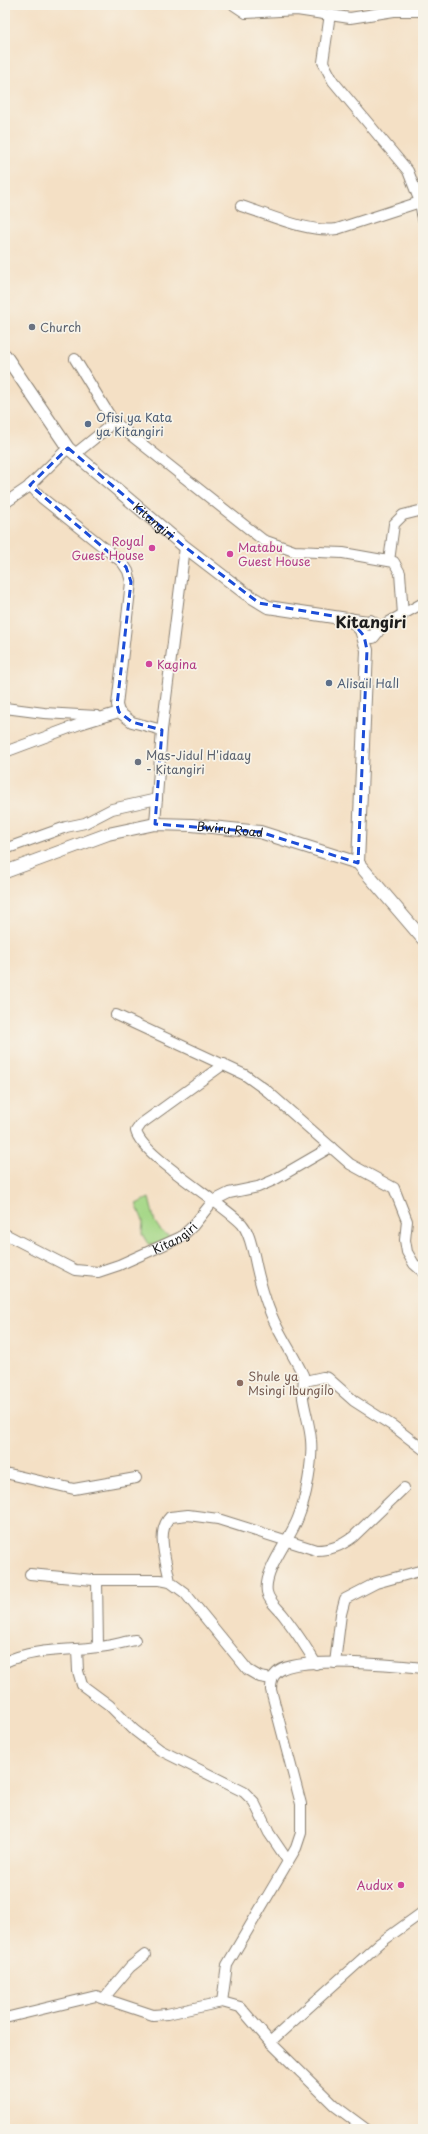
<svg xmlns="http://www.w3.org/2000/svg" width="428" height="2134" font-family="'Playpen Sans',sans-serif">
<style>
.green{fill:#a4d786;stroke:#607a51}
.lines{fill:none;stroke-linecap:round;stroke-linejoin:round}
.minor-casing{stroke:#887e70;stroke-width:12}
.major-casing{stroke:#887e70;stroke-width:14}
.minor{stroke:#fff;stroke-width:10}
.major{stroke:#fff;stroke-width:12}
.marked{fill:none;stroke:#1d4ed8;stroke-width:3;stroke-dasharray:8 5;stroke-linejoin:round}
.worship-dot{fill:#6b7280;stroke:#f7f3e8;stroke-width:1.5}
.service-dot{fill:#5c6f8a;stroke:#f7f3e8;stroke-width:1.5}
.hotel-dot{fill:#d1479c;stroke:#f7f3e8;stroke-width:1.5}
.education-dot{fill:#8d6e63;stroke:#f7f3e8;stroke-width:1.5}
.labels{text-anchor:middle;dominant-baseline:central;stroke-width:3.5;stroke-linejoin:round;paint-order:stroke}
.worship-label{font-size:12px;fill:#5b616d;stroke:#f7f3e8;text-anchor:start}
.service-label{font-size:12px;fill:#4e5e75;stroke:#f7f3e8;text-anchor:start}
.street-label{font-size:12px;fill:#1c1c1c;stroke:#f7f3e8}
.hotel-label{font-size:12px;fill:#b23c85;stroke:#f7f3e8;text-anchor:end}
.education-label{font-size:12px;fill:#785e54;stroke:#f7f3e8;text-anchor:start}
.district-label{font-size:16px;font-weight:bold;fill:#1c1c1c;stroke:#f7f3e8}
</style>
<rect width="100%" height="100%" fill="#f7f3e8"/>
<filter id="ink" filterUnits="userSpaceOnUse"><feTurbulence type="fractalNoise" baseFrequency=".025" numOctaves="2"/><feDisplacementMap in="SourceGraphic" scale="8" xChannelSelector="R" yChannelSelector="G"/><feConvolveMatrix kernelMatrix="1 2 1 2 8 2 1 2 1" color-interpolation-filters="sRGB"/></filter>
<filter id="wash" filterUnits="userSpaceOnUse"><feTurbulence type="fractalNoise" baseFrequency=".012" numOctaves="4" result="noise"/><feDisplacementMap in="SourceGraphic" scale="16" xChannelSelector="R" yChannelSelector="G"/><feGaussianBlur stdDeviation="0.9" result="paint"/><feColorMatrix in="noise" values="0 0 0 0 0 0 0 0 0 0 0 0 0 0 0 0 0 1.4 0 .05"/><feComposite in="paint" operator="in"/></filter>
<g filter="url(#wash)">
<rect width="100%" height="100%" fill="#f4e0c5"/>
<!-- green -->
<path class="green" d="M149,1198L155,1222L161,1231L171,1237L157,1244H148L142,1234L143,1221L136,1204Z"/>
</g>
<g filter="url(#ink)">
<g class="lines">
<!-- minor casing -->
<g class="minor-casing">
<g id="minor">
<path d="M234,5L246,13L297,10L350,18L394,11H423"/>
<path d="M330,14L323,62L333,81L408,171L420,202L423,219"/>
<path d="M241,206C270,215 307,233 337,229L423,201"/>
<path d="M75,359L113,421L263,540L294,551L343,553L394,562L400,573L403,615"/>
<path d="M75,454L106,429L113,421"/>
<path d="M30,485L42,498L122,562L128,571L131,582L117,705L119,712"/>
<path d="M5,503L27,488L68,448"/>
<path d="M389,561L394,524L403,515L423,510"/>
<path d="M377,632L389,622L423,603"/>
<path d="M5,708L44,713L97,716"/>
<path d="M5,752L80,724L119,712L132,722L162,730"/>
<path d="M155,824L162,730L185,547"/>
<path d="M5,849L66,827L85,823L112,809L157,799"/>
<path d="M116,1015L245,1075L266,1090L350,1164L394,1188L407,1221L405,1240L407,1252L414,1264L423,1272"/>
<path d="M224,1064L141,1124L136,1131C141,1155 221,1202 242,1224C249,1232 251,1244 254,1255C259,1280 265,1304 277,1327C285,1343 295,1358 303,1375C305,1383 302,1390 303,1398C305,1412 310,1426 311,1440C313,1460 306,1499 298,1518C291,1538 263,1571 267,1592C269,1602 278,1608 284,1616C296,1632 307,1648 316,1664"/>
<path id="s1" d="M5,1234L75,1270L98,1272L119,1265L181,1237L193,1226L213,1201L229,1193L258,1187L274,1180L331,1147"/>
<path d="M305,1381L323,1377L328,1378L354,1401L393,1426L423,1449"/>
<path d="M5,1473L74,1489L136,1478"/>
<path d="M30,1574L93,1580H160L170,1582L185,1593L248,1670L260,1677L272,1679"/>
<path d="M97,1580L98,1647"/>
<path d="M170,1582C167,1563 155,1532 170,1517L188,1515L218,1519L316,1550C331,1550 341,1546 353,1537L404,1488"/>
<path d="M77,1649L78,1671L82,1685L109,1705L134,1730L160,1750L244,1792L254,1802L269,1833L288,1861"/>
<path d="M5,1662C34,1648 68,1651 99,1647C111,1646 123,1642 135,1640"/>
<path d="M335,1663L341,1614L345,1599L376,1583L423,1570"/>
<path d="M104,1998L130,1967L145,1955"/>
<path d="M222,2002L227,1965L296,1848L301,1833V1804L271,1690C271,1682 272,1676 279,1671C300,1656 396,1665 423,1668"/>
<path d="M5,2018L96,1996L153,2015L167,2014L222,2002L240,2007L270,2042L335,2106L366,2129"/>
<path d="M270,2042L380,1943L423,1912"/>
</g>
</g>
<!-- major casing -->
<g class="major-casing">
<g id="major">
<path id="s2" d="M5,355L68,448L185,547L245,593L268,607L367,622"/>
<path d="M350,619L361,630L367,650L358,863"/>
<path d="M362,627L364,624L370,621L377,626V632L373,637L364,636"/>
<path id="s3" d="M5,872L108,834L155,824L192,825L260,832L358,863L423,939"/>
</g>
</g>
<!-- minor -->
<use href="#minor" class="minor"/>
<!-- major -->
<use href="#major" class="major"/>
</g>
</g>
<!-- marked area -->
<path class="marked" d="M68,448L185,547L259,603L350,619L364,636L367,650L358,863L260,832L155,824L162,730L132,722L119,712L117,705L131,582L126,567L30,485Z"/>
<!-- markers -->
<g class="worship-dot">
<circle cx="32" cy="327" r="4"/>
<circle cx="138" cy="762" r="4"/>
</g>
<g class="service-dot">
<circle cx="88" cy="424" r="4"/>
<circle cx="329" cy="683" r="4"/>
</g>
<g class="hotel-dot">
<circle cx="152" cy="548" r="4"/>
<circle cx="230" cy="554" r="4"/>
<circle cx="149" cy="664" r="4"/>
<circle cx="401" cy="1885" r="4"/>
</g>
<circle class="education-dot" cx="240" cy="1383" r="4"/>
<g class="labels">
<!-- worship labels -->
<g class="worship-label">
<text x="40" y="327">Church</text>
<text x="146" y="755">Mas-Jidul H'idaay<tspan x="146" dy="14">- Kitangiri</tspan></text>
</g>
<!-- service labels -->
<g class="service-label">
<text x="96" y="417">Ofisi ya Kata<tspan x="96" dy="14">ya Kitangiri</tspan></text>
<text x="337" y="683">Alisail Hall</text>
</g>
<!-- street labels -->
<g class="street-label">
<text stroke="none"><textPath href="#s2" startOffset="225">Kitangiri</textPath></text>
<text stroke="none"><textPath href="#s3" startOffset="233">Bwiru Road</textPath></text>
<text stroke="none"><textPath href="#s1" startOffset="186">Kitangiri</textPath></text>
</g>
<!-- hotel labels -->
<g class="hotel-label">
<text x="144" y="541">Royal<tspan x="144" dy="14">Guest House</tspan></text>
<text x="238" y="547" text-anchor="start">Matabu<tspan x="238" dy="14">Guest House</tspan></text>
<text x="157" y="664" text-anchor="start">Kagina</text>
<text x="393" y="1885">Audux</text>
</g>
<!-- education labels -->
<g class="education-label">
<text x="248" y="1376">Shule ya<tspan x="248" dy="14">Msingi Ibungilo</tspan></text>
</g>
<!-- district labels -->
<g class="district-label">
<text x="371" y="621">Kitangiri</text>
</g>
</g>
<!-- margin -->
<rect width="428" height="2134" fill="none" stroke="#f7f3e8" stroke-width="20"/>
</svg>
